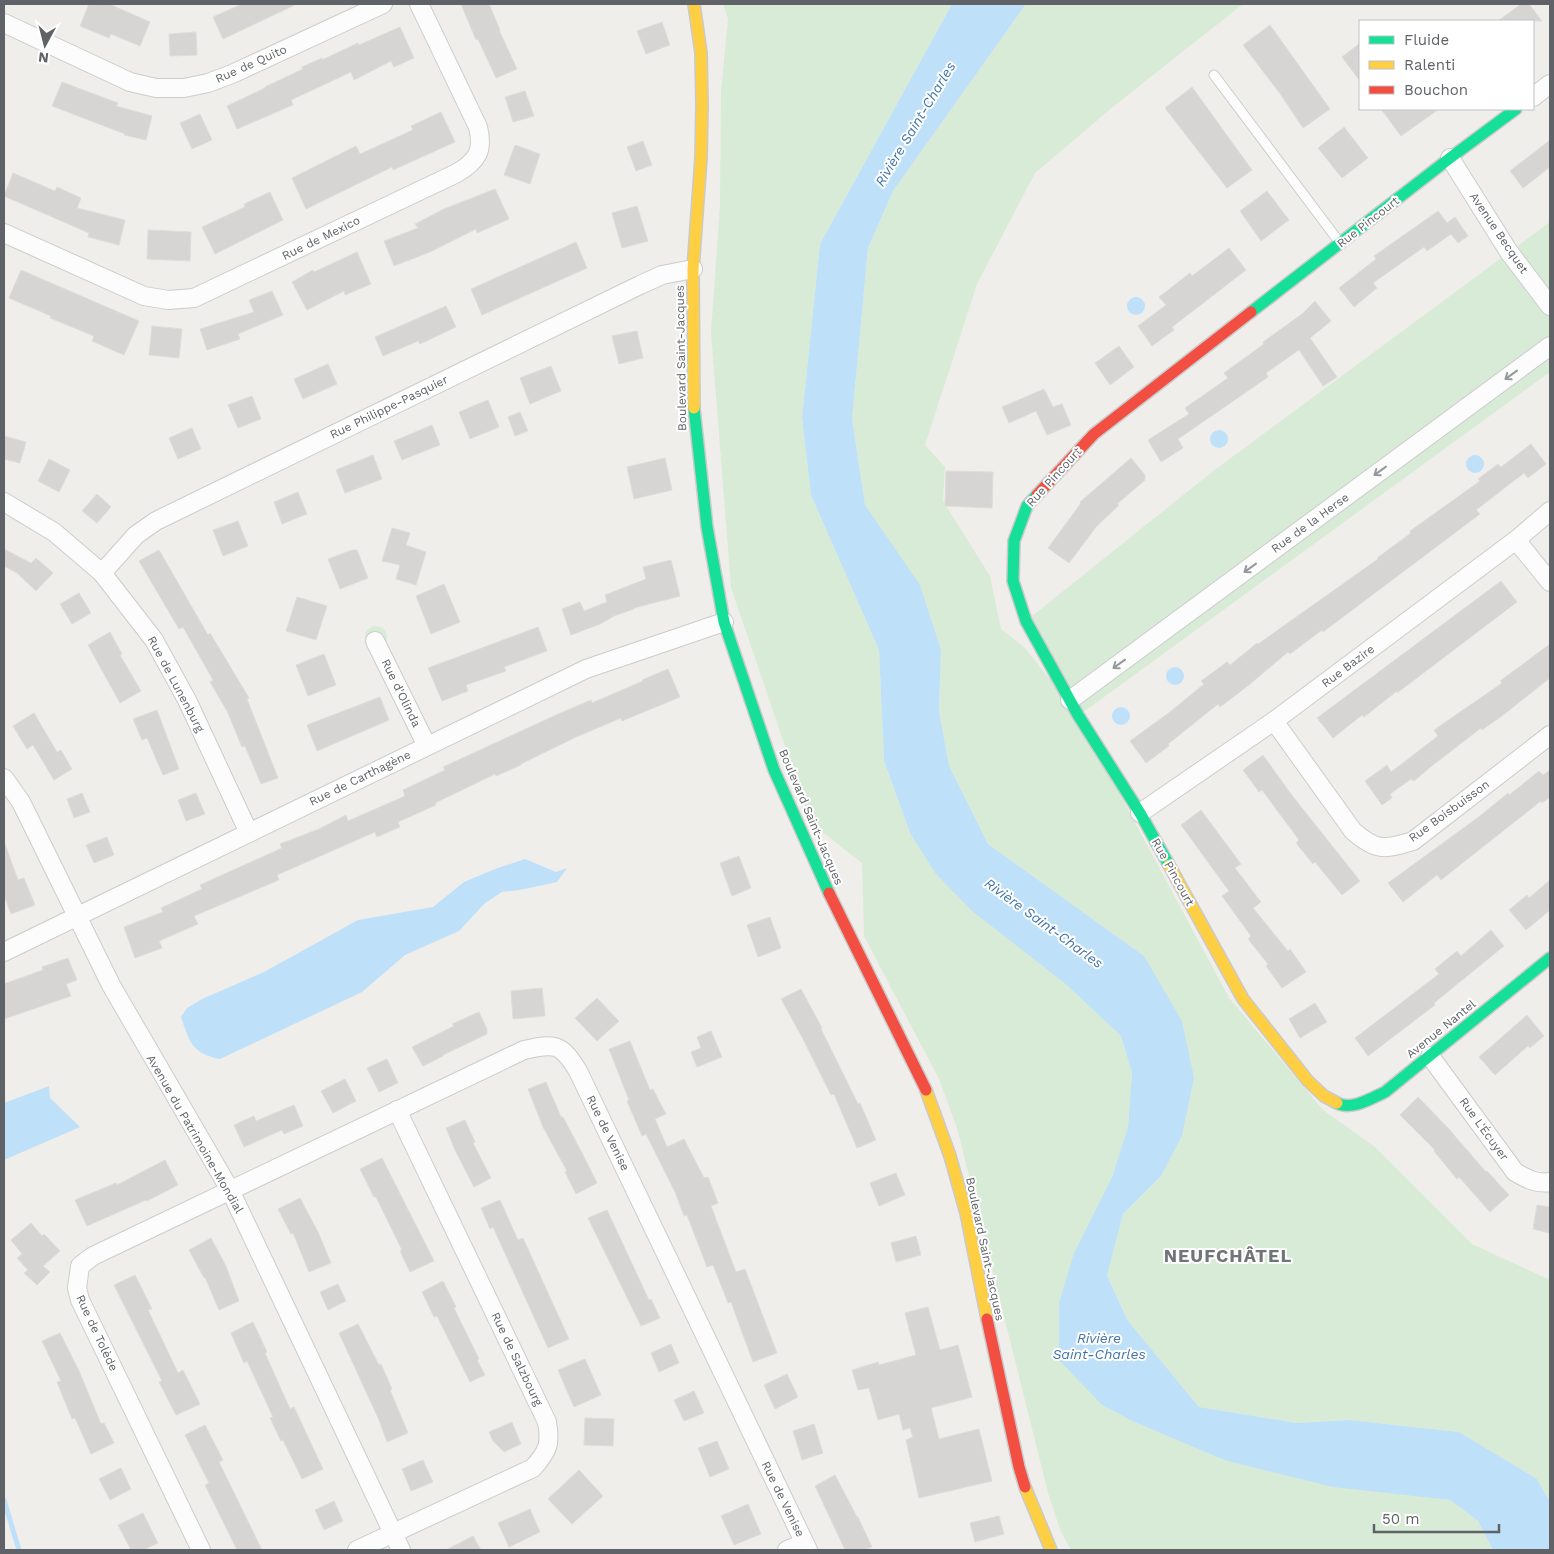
<svg xmlns="http://www.w3.org/2000/svg" width="1554" height="1554" font-family="'Work Sans',sans-serif">
<style>
.green{fill:#d8ebd6}
.water{fill:#bfe0f9}
.lines{fill:none;stroke-linecap:round;stroke-linejoin:round}
.stream{stroke:#bfe0f9;stroke-width:5}
.building{fill:#d6d5d3;stroke:#deddd9}
.lane-casing{stroke:#cbcccc;stroke-width:11}
.street-casing{stroke:#cbcccc;stroke-width:20}
.fast-casing{stroke:#cacacb;stroke-width:14}
.slow-casing{stroke:#cacacb;stroke-width:14}
.jam-casing{stroke:#cacacb;stroke-width:14}
.lane{stroke:#fdfcfc;stroke-width:9}
.street{stroke:#fdfcfc;stroke-width:18}
.fast{stroke:#16e098;stroke-width:11}
.slow{stroke:#ffcf43;stroke-width:11}
.jam{stroke:#f24e42;stroke-width:11}
.oneway{stroke:#96999c}
.labels{text-anchor:middle;dominant-baseline:central;stroke-width:4;stroke-linejoin:round;paint-order:stroke}
.street-label{font-size:12px;fill:#5f6368;stroke:#fff}
.water-label{font-size:14px;font-style:italic;fill:#4174aa;stroke:#fff}
.district-label{font-size:18px;font-weight:bold;letter-spacing:1px;fill:#70757a;stroke:#fff}
</style>
<rect width="100%" height="100%" fill="#efeeea"/>
<!-- green -->
<g class="green">
<path d="M723,4H952L820,244L802,418L811,495L879,650L884,762L910,833L1121,1036L1132,1073L1128,1127L1112,1177L1074,1253L1102,1405L1132,1421L1224,1460L1410,1495L1450,1500L1478,1521L1493,1550H1071L1061,1532L1048,1493L957,1128L939,1079L864,936L862,863L811,823L731,587L711,332L720,206L721,92L728,19Z"/>
<path d="M1026,4H1243L1114,106L1035,173L977,284L925,445L945,467L943,501L990,576L1001,629L1024,647L1076,712L1026,621L1212,472L1550,222V372L1078,716L1229,998L1323,1110L1375,1147L1472,1244L1550,1280V1502L1537,1479L1459,1432L1349,1420L1297,1423L1199,1407L1128,1321L1107,1276L1123,1214L1161,1176L1182,1136L1194,1078L1144,956L988,844L949,766L939,711L941,650L865,505L852,419L868,248L893,191Z"/>
<circle cx="376" cy="637" r="11"/>
</g>
<!-- water -->
<g class="water">
<path d="M952,4H1026L893,191L868,248L852,419L865,505L920,585L941,650L939,711L949,766L988,844L1144,956L1182,1021L1194,1078L1182,1136L1161,1176L1123,1214L1107,1276L1128,1321L1199,1407L1297,1423L1349,1420L1459,1432L1537,1479L1550,1502V1550H1493L1478,1521L1450,1500L1333,1487L1224,1460L1132,1421L1102,1405L1059,1360V1303L1074,1253L1112,1177L1128,1127L1132,1073L1121,1036L1067,985L972,911L936,874L910,833L884,761L879,650L811,495L802,418L820,244Z"/>
<circle cx="1136" cy="306" r="9"/>
<circle cx="1219" cy="439" r="9"/>
<circle cx="1475" cy="464" r="9"/>
<circle cx="1175" cy="676" r="9"/>
<circle cx="1121" cy="716" r="9"/>
<path d="M525,859L556,872L567,868L557,882L520,890L502,892L485,903L459,931L405,955L362,992L220,1059C192,1054 189,1041 181,1017L187,1008L202,999L264,972L358,920L433,907L464,882L495,869Z"/>
<path d="M49,1086L50,1098L80,1127L4,1160V1103Z"/>
</g>
<g class="lines">
<!-- stream -->
<path class="stream" d="M4,1500L19,1550"/>
</g>
<!-- building -->
<g class="building">
<path d="M89,4H109L150,22L140,46L111,34L109,38L80,26Z"/>
<path d="M242,4H297L223,39L213,17Z"/>
<path d="M461,4H489L500,30H499L517,69L496,78L478,39L476,40Z"/>
<path d="M1521,4H1529L1542,21H1498Z"/>
<path d="M662,22L670,45L646,54L637,31Z"/>
<path d="M1270,25L1330,109L1303,128L1281,95L1243,45Z"/>
<path d="M400,27L414,58L394,67L391,61L354,80L351,72L291,100L293,105L237,129L227,106L265,88V87L303,69L302,67L322,58V60L358,43L359,45Z"/>
<path d="M196,32L197,55L170,56L169,34Z"/>
<path d="M1360,43V81L1342,57Z"/>
<path d="M62,82L118,103L116,106L152,116L146,140L124,135L125,134L52,106Z"/>
<path d="M1192,87L1252,170L1227,188L1165,108Z"/>
<path d="M525,91L534,116L513,122L505,97Z"/>
<path d="M1381,109H1439L1401,136Z"/>
<path d="M441,112L455,142L393,170L392,167L306,209L292,178L356,146L360,154L413,130L411,126Z"/>
<path d="M200,114L212,140L192,149L180,123Z"/>
<path d="M1344,127L1368,158L1342,178L1318,148Z"/>
<path d="M1550,140V167L1523,188L1510,171Z"/>
<path d="M643,141L652,165L636,171L627,147Z"/>
<path d="M515,145L540,154L530,184L504,175Z"/>
<path d="M13,173L55,191L57,187L81,198L77,208L125,220L119,245L88,237L89,233L4,196Z"/>
<path d="M495,189L509,219L477,233L476,229L430,252L394,266L384,241L418,228L415,224L444,209Z"/>
<path d="M1267,191L1289,220L1261,241L1240,211Z"/>
<path d="M270,192L283,220L215,254L202,227L245,207L244,204Z"/>
<path d="M637,206L648,241L622,248L612,213Z"/>
<path d="M1438,211L1447,223L1455,217L1468,236L1458,243L1451,234L1427,251L1424,247L1373,283L1377,288L1354,307L1339,288L1376,259L1374,256Z"/>
<path d="M148,230L191,232L190,261L147,259Z"/>
<path d="M576,242L587,268L482,315L471,289Z"/>
<path d="M1229,248L1246,270L1172,327L1174,330L1152,346L1138,326L1166,305L1159,297L1190,273L1192,276Z"/>
<path d="M357,252L371,284L345,295L344,291L307,310L292,282L313,270L314,272Z"/>
<path d="M21,270L139,321L124,355L92,341L94,336L50,318L51,316L9,298Z"/>
<path d="M272,291L283,315L238,334L240,339L207,350L200,329L254,312L249,300Z"/>
<path d="M1315,301L1331,321L1310,338L1337,377L1323,386L1299,350L1266,373L1268,377L1178,439L1183,448L1161,462L1148,440L1189,414L1185,408L1228,378L1224,373L1264,344L1263,342L1302,314Z"/>
<path d="M446,306L456,327L420,344L418,341L383,356L375,337Z"/>
<path d="M152,326L182,329L179,358L149,355Z"/>
<path d="M637,331L643,358L619,364L612,336Z"/>
<path d="M1119,346L1134,367L1110,385L1095,363Z"/>
<path d="M328,364L337,384L303,399L294,379Z"/>
<path d="M551,366L561,391L530,404L520,378Z"/>
<path d="M1044,389L1053,407L1062,404L1071,425L1047,435L1036,411L1009,423L1002,407Z"/>
<path d="M252,396L261,419L238,428L228,405Z"/>
<path d="M488,400L499,427L470,439L459,412Z"/>
<path d="M520,412L528,431L515,436L508,417Z"/>
<path d="M432,425L440,445L402,460L394,441Z"/>
<path d="M192,428L201,449L178,459L169,438Z"/>
<path d="M4,436L26,442L20,463L4,459Z"/>
<path d="M1531,444L1546,464L1528,478L1524,473L1476,510L1480,514L1323,632L1322,630L1290,654L1288,652L1249,685L1220,707L1218,704L1168,744L1169,746L1146,763L1130,741L1170,712L1204,684L1201,681L1227,662L1230,665L1257,643L1258,644L1378,559L1377,558L1411,533L1410,531L1480,481L1478,479L1498,464L1501,467Z"/>
<path d="M373,455L382,479L345,493L336,470Z"/>
<path d="M665,458L672,490L634,499L627,467Z"/>
<path d="M1131,458L1145,475V480L1117,504L1119,505L1096,527L1069,563L1048,548L1081,503L1080,502Z"/>
<path d="M49,459L70,470L59,492L38,481Z"/>
<path d="M946,471L993,472L992,508L945,506Z"/>
<path d="M298,492L307,514L282,524L274,502Z"/>
<path d="M97,494L111,507L97,523L82,511Z"/>
<path d="M238,521L248,546L223,556L213,530Z"/>
<path d="M392,528L410,533L406,545L426,552L416,585L396,579L400,565L382,561Z"/>
<path d="M4,549L31,563L36,558L53,573L36,591L17,573L4,566Z"/>
<path d="M159,550L208,635L210,633L249,698L247,699L278,778L261,784L245,746L242,747L227,711L210,682L213,680L183,627L179,629L139,561Z"/>
<path d="M352,550H357L368,578L340,589L328,559Z"/>
<path d="M671,560L680,596L634,608V609L614,616L600,624L571,635L562,609L580,602L584,611L607,602L605,595L646,579L643,567Z"/>
<path d="M1501,581L1517,602L1397,693V691L1364,717L1362,715L1333,738L1317,718Z"/>
<path d="M444,584L460,622L431,634L416,596Z"/>
<path d="M79,593L91,613L72,624L60,604Z"/>
<path d="M297,597L327,606L316,640L286,631Z"/>
<path d="M538,627L547,651L504,667L506,671L466,685L468,691L442,701L428,668Z"/>
<path d="M110,632L122,654L120,655L141,691L120,703L88,645Z"/>
<path d="M1550,644V678L1502,716L1482,730L1481,728L1433,765L1414,781L1411,779L1390,794L1392,798L1382,805L1365,781L1387,765L1391,772L1438,736L1434,730L1502,683L1500,681Z"/>
<path d="M324,654L336,685L308,696L296,665Z"/>
<path d="M668,669L680,697L622,721L621,718L576,737L521,764V765L496,776L495,774L435,803L436,805L398,822L400,827L377,837L375,832L277,875L279,880L194,916L198,924L159,941L162,948L135,958L124,927L163,912L161,908L202,889L200,885L282,848L280,844L319,829L346,815L348,821L405,796L403,790L445,770L443,767L556,715L591,700L592,703L643,681L642,680Z"/>
<path d="M380,697L389,720L317,751L307,725Z"/>
<path d="M157,710L179,769L163,775L147,738L142,740L133,719Z"/>
<path d="M34,713L57,752L61,750L72,769L54,780L33,745L27,749L13,726Z"/>
<path d="M1263,755L1291,794L1360,881L1342,895L1315,862L1313,864L1296,843L1299,840L1262,790L1259,792L1243,770Z"/>
<path d="M1550,770V797L1542,803L1541,801L1441,880L1437,875L1403,902L1388,883L1480,816L1508,793L1509,795L1539,771L1543,775Z"/>
<path d="M82,793L90,812L74,818L67,799Z"/>
<path d="M196,793L205,814L186,821L178,800Z"/>
<path d="M1201,810L1241,864L1235,868L1261,902L1253,908L1288,951L1290,949L1306,972L1282,988L1266,966L1268,964L1248,939L1251,936L1222,896L1229,891L1181,825Z"/>
<path d="M107,837L114,855L94,863L86,845Z"/>
<path d="M5,844L18,880L24,878L35,905L11,914L4,895V845Z"/>
<path d="M739,856L751,888L732,896L720,863Z"/>
<path d="M1550,880V910L1526,930L1509,910L1527,895L1529,898Z"/>
<path d="M770,917L781,948L758,957L747,925Z"/>
<path d="M1491,930L1504,946L1434,1003L1435,1005L1368,1056L1355,1038L1439,974L1435,969L1457,951L1461,956Z"/>
<path d="M68,958L77,980L66,984L71,996L4,1019V984L43,970L42,967Z"/>
<path d="M542,988L545,1016L513,1019L511,991Z"/>
<path d="M801,989L822,1028L821,1029L858,1104L860,1103L876,1140L857,1148L834,1094L831,1095L803,1039L781,999Z"/>
<path d="M597,998L619,1021L597,1041L575,1018Z"/>
<path d="M1315,1003L1327,1022L1300,1038L1289,1019Z"/>
<path d="M479,1012L487,1029V1034L443,1055V1056L423,1066L412,1047L454,1026L452,1024Z"/>
<path d="M1527,1015L1544,1036L1530,1048L1528,1046L1495,1075L1479,1057Z"/>
<path d="M711,1031L722,1057L697,1067L691,1052L701,1048L697,1037Z"/>
<path d="M630,1041L650,1090L653,1089L666,1114L655,1119L667,1147L684,1139L704,1178L708,1177L718,1203L711,1206L736,1272L745,1269L777,1353L753,1362L731,1302L728,1303L713,1265L707,1267L687,1215L684,1216L675,1192L646,1134L642,1136L627,1101L629,1100L609,1049Z"/>
<path d="M387,1059L398,1083L379,1092L367,1068Z"/>
<path d="M345,1079L356,1101L333,1113L321,1091Z"/>
<path d="M546,1082L561,1117H563L581,1151L597,1183L576,1194L565,1172L567,1171L543,1127L528,1089Z"/>
<path d="M1418,1097L1448,1128L1486,1172L1487,1171L1509,1195L1490,1212L1459,1177L1457,1179L1434,1151L1435,1150L1400,1115Z"/>
<path d="M294,1105L303,1126L284,1134L282,1130L244,1147L234,1125L254,1116L256,1121Z"/>
<path d="M465,1120L475,1142L473,1143L491,1178L474,1187L455,1150L446,1128Z"/>
<path d="M382,1158L434,1261L410,1272L400,1251L402,1250L376,1197H374L360,1169Z"/>
<path d="M165,1160L178,1185L147,1201L146,1200L87,1226L75,1200L116,1183L117,1185Z"/>
<path d="M896,1173L905,1195L879,1206L870,1183Z"/>
<path d="M300,1198L318,1232L331,1263L309,1272L293,1233L291,1234L278,1209Z"/>
<path d="M500,1200L518,1240L523,1238L569,1339L548,1348L493,1227L490,1229L481,1208Z"/>
<path d="M1537,1205L1550,1207V1233L1533,1229Z"/>
<path d="M607,1210L649,1300L651,1299L660,1318L641,1326L588,1218Z"/>
<path d="M31,1223L42,1236L44,1234L60,1251L43,1266L50,1272L37,1285L24,1273L28,1270L17,1258L22,1254L11,1240Z"/>
<path d="M916,1236L921,1255L896,1262L891,1243Z"/>
<path d="M211,1238L226,1266L239,1301L219,1310L205,1277L204,1278L189,1250Z"/>
<path d="M135,1275L152,1309L148,1310L178,1373L183,1370L200,1404L176,1415L159,1382L162,1381L114,1285Z"/>
<path d="M443,1281L456,1307L454,1308L479,1359L477,1360L485,1375L470,1382L437,1316L434,1317L422,1292Z"/>
<path d="M338,1284L346,1301L328,1310L320,1292Z"/>
<path d="M928,1307L940,1350L958,1345L972,1397L931,1408L939,1439L979,1429L992,1481L919,1498L906,1440L913,1437L910,1428L903,1430L899,1414L878,1420L869,1388L858,1390L852,1370L878,1362L879,1365L916,1355L905,1313Z"/>
<path d="M253,1322L267,1352L265,1353L290,1409L294,1407L323,1469L302,1479L283,1440L281,1441L270,1418L273,1417L247,1361L244,1363L231,1333Z"/>
<path d="M358,1324L379,1365L381,1364L392,1389L390,1390L408,1433L387,1442L379,1420L339,1333Z"/>
<path d="M60,1333L80,1373L101,1424L104,1423L114,1443L91,1454L75,1418L72,1419L57,1382L61,1381L42,1341Z"/>
<path d="M671,1344L679,1363L659,1372L651,1353Z"/>
<path d="M585,1359L601,1395L574,1407L558,1370Z"/>
<path d="M787,1374L798,1397L775,1409L764,1385Z"/>
<path d="M694,1391L704,1413L684,1421L674,1400Z"/>
<path d="M585,1418L614,1419L613,1446L584,1445Z"/>
<path d="M512,1422L521,1444L504,1452L493,1441L489,1432Z"/>
<path d="M814,1424L823,1453L802,1460L793,1431Z"/>
<path d="M205,1425L223,1460L219,1462L262,1550H237L205,1485L209,1483L185,1435Z"/>
<path d="M717,1441L729,1469L710,1477L698,1448Z"/>
<path d="M423,1460L433,1482L411,1491L402,1469Z"/>
<path d="M121,1468L131,1489L110,1500L99,1479Z"/>
<path d="M579,1470L603,1496L572,1524L548,1499Z"/>
<path d="M835,1475L857,1517H858L872,1547L864,1550H845L815,1486Z"/>
<path d="M334,1501L343,1521L324,1530L315,1510Z"/>
<path d="M748,1504L761,1534L734,1545L721,1516Z"/>
<path d="M530,1509L540,1532L509,1547L498,1523Z"/>
<path d="M143,1513L158,1543L143,1550H131L118,1525Z"/>
<path d="M999,1516L1004,1534L975,1542L970,1523Z"/>
<path d="M473,1536L481,1550H446Z"/>
</g>
<g class="lines">
<!-- lane casing -->
<g class="lane-casing">
<path id="lane" d="M1214,75L1340,243"/>
</g>
<!-- street casing -->
<g class="street-casing">
<g id="street">
<path d="M4,23L130,82L156,88H184L208,83L232,74L383,4"/>
<path d="M1533,97L1550,84"/>
<path d="M1450,158L1509,252L1550,306"/>
<path d="M4,233L144,296L168,300L194,298L457,173C477,161 484,151 478,127L419,4"/>
<path d="M4,502L54,532L102,573L154,640L187,700L249,833"/>
<path d="M1516,540L1550,582"/>
<path d="M102,573L136,535L156,521L640,285L662,275L693,269"/>
<path d="M375,641L427,746"/>
<path d="M1070,700L1550,346"/>
<path d="M1274,721L1353,831C1376,851 1384,850 1413,841L1550,735"/>
<path d="M4,778L21,802L111,985L230,1190L401,1550"/>
<path d="M1140,813L1274,721L1516,540L1550,511"/>
<path d="M4,952L586,669L724,622"/>
<path d="M1430,1056L1515,1172C1527,1179 1536,1184 1550,1182"/>
<path d="M201,1550L80,1300L77,1288L80,1266L93,1256L524,1050C555,1043 561,1043 578,1071L808,1550"/>
<path d="M357,1550L533,1468C548,1451 551,1444 547,1422L397,1110"/>
<path d="M787,1550L804,1543"/>
</g>
</g>
<!-- fast casing -->
<g class="fast-casing">
<g id="fast">
<path d="M1251,312L1450,158L1516,109"/>
<path d="M694,408L707,527L724,622L774,770L829,893"/>
<path d="M1037,495L1027,506L1014,541L1013,581L1026,621L1078,715L1140,813L1169,865"/>
<path d="M1337,1103C1351,1111 1372,1098 1385,1092L1550,958"/>
</g>
</g>
<!-- slow casing -->
<g class="slow-casing">
<g id="slow">
<path d="M694,408L693,269L701,158L702,105L701,53L694,4"/>
<path d="M1169,865L1243,999L1308,1081L1324,1096L1337,1103"/>
<path d="M926,1090L950,1156L966,1213L987,1319"/>
<path d="M1025,1487L1051,1550"/>
</g>
</g>
<!-- jam casing -->
<g class="jam-casing">
<g id="jam">
<path d="M1037,495L1094,434L1251,312"/>
<path d="M829,893L926,1090"/>
<path d="M987,1319L1019,1467L1025,1487"/>
</g>
</g>
<!-- lane -->
<use href="#lane" class="lane"/>
<!-- street -->
<use href="#street" class="street"/>
<!-- fast -->
<use href="#fast" class="fast"/>
<!-- slow -->
<use href="#slow" class="slow"/>
<!-- jam -->
<use href="#jam" class="jam"/>
</g>
<!-- one-way arrows -->
<defs><path id="oneway-shaft" d="M-6 0H5M1.5-3L5.5 0L1.5 3" fill="none" stroke-width="1.6" stroke-linecap="round" stroke-linejoin="round" transform="scale(1.25)"/></defs>
<g class="oneway">
<use href="#oneway-shaft" transform="translate(1511 375) rotate(144)"/>
<use href="#oneway-shaft" transform="translate(1380 471) rotate(144)"/>
<use href="#oneway-shaft" transform="translate(1250 568) rotate(144)"/>
<use href="#oneway-shaft" transform="translate(1119 664) rotate(144)"/>
</g>
<g class="labels">
<!-- street labels -->
<g class="street-label">
<text transform="translate(251 64) rotate(-24)">Rue de Quito</text>
<text transform="translate(1368 222) rotate(-38)">Rue Pincourt</text>
<text transform="translate(1499 233) rotate(56)">Avenue Becquet</text>
<text transform="translate(321 238) rotate(-26)">Rue de Mexico</text>
<text transform="translate(681 358) rotate(-91)">Boulevard Saint-Jacques</text>
<text transform="translate(389 407) rotate(-26)">Rue Philippe-Pasquier</text>
<text transform="translate(1054 477) rotate(-48)">Rue Pincourt</text>
<text transform="translate(1310 523) rotate(-36)">Rue de la Herse</text>
<text transform="translate(1348 666) rotate(-37)">Rue Bazire</text>
<text transform="translate(176 684) rotate(62)">Rue de Lunenburg</text>
<text transform="translate(401 693) rotate(64)">Rue d'Olinda</text>
<text transform="translate(360 778) rotate(-26)">Rue de Carthagène</text>
<text transform="translate(1449 811) rotate(-36)">Rue Boisbuisson</text>
<text transform="translate(811 817) rotate(67)">Boulevard Saint-Jacques</text>
<text transform="translate(1173 872) rotate(61)">Rue Pincourt</text>
<text transform="translate(1441 1029) rotate(-39)">Avenue Nantel</text>
<text transform="translate(1484 1129) rotate(54)">Rue L'Écuyer</text>
<text transform="translate(608 1133) rotate(64)">Rue de Venise</text>
<text transform="translate(195 1134) rotate(60)">Avenue du Patrimoine-Mondial</text>
<text transform="translate(985 1249) rotate(78)">Boulevard Saint-Jacques</text>
<text transform="translate(97 1333) rotate(65)">Rue de Tolède</text>
<text transform="translate(517 1359) rotate(64)">Rue de Salzbourg</text>
<text transform="translate(783 1499) rotate(64)">Rue de Venise</text>
</g>
<!-- water labels -->
<g class="water-label">
<text transform="translate(915 124) rotate(-59)">Rivière Saint-Charles</text>
<text transform="translate(1044 923) rotate(36)">Rivière Saint-Charles</text>
<text x="1099" y="1338">Rivière<tspan x="1099" dy="16">Saint-Charles</tspan></text>
</g>
<!-- district labels -->
<g class="district-label">
<text x="1228" y="1255">NEUFCHÂTEL</text>
</g>
</g>
<!-- border -->
<rect width="1554" height="1554" fill="none" stroke="#5f6368" stroke-width="10"/>
<!-- legend -->
<rect x="1359" y="20" width="175" height="90" fill="#ffffff" stroke="#bfc1c3"/>
<rect x="1369" y="36" width="25" height="8" fill="#16e098" stroke="#bfc1c3"/>
<text x="1404" y="45" font-size="15" fill="#5f6368">Fluide</text>
<rect x="1369" y="61" width="25" height="8" fill="#ffcf43" stroke="#bfc1c3"/>
<text x="1404" y="70" font-size="15" fill="#5f6368">Ralenti</text>
<rect x="1369" y="86" width="25" height="8" fill="#f24e42" stroke="#bfc1c3"/>
<text x="1404" y="95" font-size="15" fill="#5f6368">Bouchon</text>
<!-- north arrow -->
<g transform="translate(45 45) rotate(187)" stroke="#ffffff" stroke-width="4" paint-order="stroke">
<path d="M0-4L9 19L0 12L-9 19Z" fill="#5f6368"/>
<text y="-8" font-size="14" font-weight="bold" text-anchor="middle" fill="#5f6368">N</text>
</g>
<!-- scale -->
<path d="M1374 1524v8h125v-8" fill="none" stroke="#5f6368" stroke-width="2.5"/>
<text x="1382" y="1524" font-size="15" fill="#5f6368" stroke="#ffffff" stroke-width="4" paint-order="stroke">50 m</text>
</svg>
